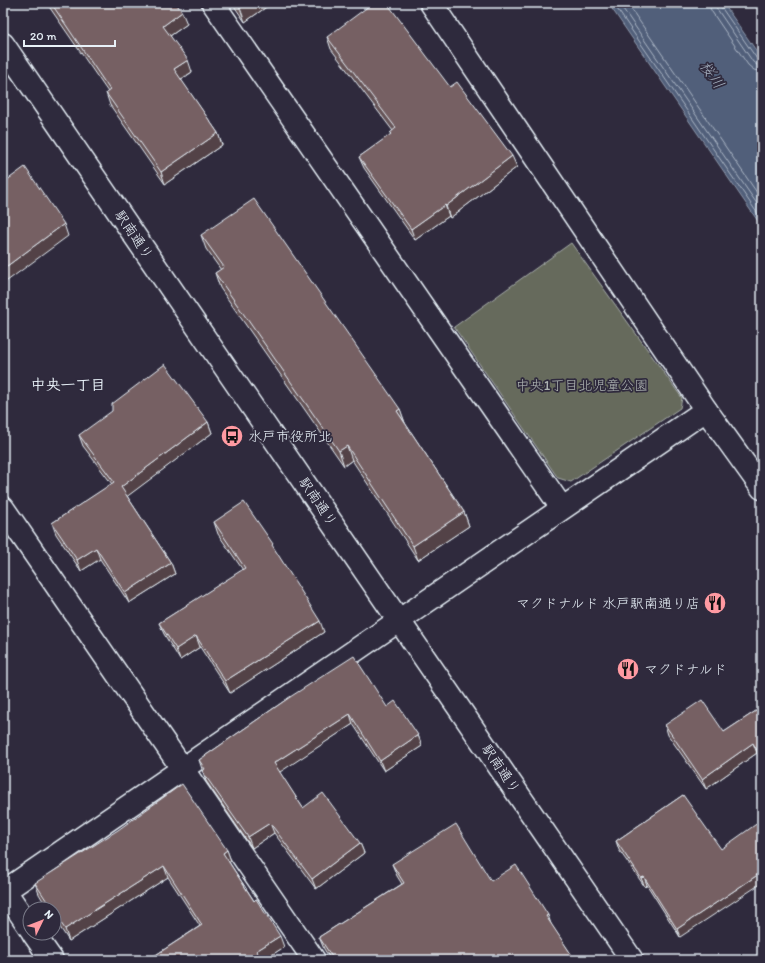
<svg xmlns="http://www.w3.org/2000/svg" width="765" height="963" font-family="Itim,'Klee One',sans-serif">
<style>
.green{fill:#666a5c;stroke:#a7aeaa}
.water{fill:#515f7a;stroke:#8d99ac}
.lines{fill:none;stroke-linecap:round;stroke-linejoin:round}
.shore{stroke:#acb7c6;stroke-width:1}
.street-casing{stroke:#e8f1f8;stroke-width:25}
.secondary-casing{stroke:#e8f1f8;stroke-width:25}
.street{stroke:#2f2a3d;stroke-width:22}
.secondary{stroke:#2f2a3d;stroke-width:22}
.wall{fill:#655356;stroke:#e8f1f8}
.shaded-wall{fill:#534346;stroke:#e8f1f8}
.building{fill:#766064;stroke:#e8f1f8}
.labels{text-anchor:middle;dominant-baseline:central;stroke-width:3.5;stroke-linejoin:round;paint-order:stroke}
.street-label{font-size:14px;fill:#e8f1f8;stroke:#2f2a3d}
.park-label{font-size:14px;fill:#aeb4b2;stroke:#2f2a3d}
.poi-label{font-size:14px;fill:#e8f1f8;stroke:#2f2a3d;text-anchor:start}
.water-label{font-size:15px;font-style:italic;fill:#acb7c6;stroke:#2f2a3d}
.neighbourhood-label{font-size:15px;font-weight:bold;fill:#e8f1f8;stroke:#2f2a3d}
</style>
<rect width="100%" height="100%" fill="#2f2a3d"/>
<filter id="ink" filterUnits="userSpaceOnUse"><feTurbulence type="fractalNoise" baseFrequency=".025" numOctaves="2"/><feDisplacementMap in="SourceGraphic" scale="8" xChannelSelector="R" yChannelSelector="G"/><feConvolveMatrix kernelMatrix="1 2 1 2 8 2 1 2 1" color-interpolation-filters="sRGB"/></filter>
<g filter="url(#ink)">
<!-- green -->
<path class="green" d="M571,243L682,398L680,408L571,482L558,478L454,327Z"/>
<!-- water -->
<path class="water" d="M608,3H723L762,59V227Z"/>
<g class="lines">
<!-- shore -->
<g class="shore">
<path d="M613,3L762,220"/>
<path d="M619,3L762,211"/>
<path d="M627,3L762,200"/>
<path d="M709,3L710,8L712,12L748,65L754,70L762,72"/>
<path d="M715,3L717,9L753,62L757,65L762,66"/>
<path d="M720,3L721,7L757,59L759,60L762,61"/>
</g>
<!-- street casing -->
<g class="street-casing">
<g id="street">
<path d="M213,3L562,508"/>
<path d="M431,3L706,410L762,488"/>
<path d="M3,508L314,960"/>
<path d="M5,891L30,928"/>
<path d="M33,933L52,960"/>
</g>
</g>
<!-- secondary casing -->
<g class="secondary-casing">
<g id="secondary">
<path d="M3,44L632,960"/>
<path d="M3,892L706,410"/>
</g>
</g>
<!-- street -->
<use href="#street" class="street"/>
<!-- secondary -->
<use href="#secondary" class="secondary"/>
</g>
<!-- wall -->
<g class="wall">
<path d="M48,3H176L187,24L170,36L192,72L181,80L218,133L222,145L165,184L110,105L106,93L108,92L50,8Z"/>
<path d="M232,3H272L245,22Z"/>
<path d="M327,37L450,87L517,167L450,218L449,216L415,240L364,168L359,157L391,135L390,133L393,131L331,49Z"/>
<path d="M201,235L400,409L405,423L464,512L469,526L418,560L352,460L344,466L220,288L215,273L221,270L206,249Z"/>
<path d="M208,422L212,433L127,496L171,563L175,574L129,603L100,559L81,571L56,534L52,523L112,484L83,446L79,435Z"/>
<path d="M214,522L275,551L324,632L230,693L200,647L180,660L164,634L159,623L243,570L218,534Z"/>
<path d="M290,697L387,707L418,735L422,746L384,771L353,724L279,772L303,808L360,843L364,853L316,889L274,833L252,848L206,781L199,760Z"/>
<path d="M762,707V759L761,760L757,753L706,789L668,735L665,725L724,732Z"/>
<path d="M683,795L680,937L647,885L645,887L619,850L616,841Z"/>
<path d="M227,850L231,861L229,862L284,947L264,960H148L200,926L168,877L69,941L54,918V909H48L39,894L35,883Z"/>
<path d="M392,864L491,881L550,923L575,960H331L324,949L319,937L402,884L397,876Z"/>
</g>
<!-- shaded-wall -->
<g class="shaded-wall">
<path d="M247,3H272L245,22L240,8Z"/>
<path d="M182,12L187,24L167,38L163,26Z"/>
<path d="M188,60L192,72L178,81L174,69Z"/>
<path d="M218,133L222,145L165,184L161,172Z"/>
<path d="M512,156L517,167L450,218L446,206Z"/>
<path d="M445,205L449,216L415,240L411,229Z"/>
<path d="M64,224L68,236L3,284V269Z"/>
<path d="M400,409L405,423L397,411Z"/>
<path d="M208,422L212,433L125,498L121,487Z"/>
<path d="M347,446L352,460L344,466L339,451Z"/>
<path d="M464,512L469,526L418,560L413,546Z"/>
<path d="M96,548L100,559L81,571L77,560Z"/>
<path d="M171,563L175,574L129,603L125,593Z"/>
<path d="M320,621L324,632L230,693L225,681Z"/>
<path d="M196,636L200,647L180,660L176,649Z"/>
<path d="M350,714L353,724L277,774L274,763Z"/>
<path d="M418,735L422,746L384,771L380,761Z"/>
<path d="M753,743L757,753L706,789L702,779Z"/>
<path d="M762,747V759L761,760L757,750Z"/>
<path d="M270,823L274,833L252,848L248,837Z"/>
<path d="M360,843L364,853L316,889L312,879Z"/>
<path d="M227,850L231,861L227,864L223,853Z"/>
<path d="M164,866L168,877L69,941L65,929Z"/>
<path d="M762,872V883L680,937L677,929Z"/>
<path d="M644,877L647,885L645,887L641,878Z"/>
<path d="M548,915L552,927L546,916Z"/>
<path d="M280,936L284,947L264,960H260L256,951Z"/>
</g>
<!-- building -->
<g class="building">
<path d="M51,3H176L182,12L163,26L188,60L174,69L218,133L161,172L106,93L110,90Z"/>
<path d="M237,3H247L240,8Z"/>
<path d="M373,3H387L450,87L457,82L512,156L446,206L445,205L411,229L359,157L391,134L390,133L396,128L327,37Z"/>
<path d="M25,167L64,224L3,269V183Z"/>
<path d="M254,199L400,409L397,411L464,512L413,546L347,446L339,451L215,273L224,267L201,235Z"/>
<path d="M165,364L208,422L121,487L171,563L125,593L96,548L77,560L52,523L114,482L79,435L112,411V404Z"/>
<path d="M244,502L273,544L272,545L320,621L225,681L196,636L176,649L159,623L245,568L214,522Z"/>
<path d="M354,656L387,707L395,701L418,735L380,761L350,714L274,763L303,808L323,793L360,843L312,879L270,823L248,837L202,771L205,769L199,760L290,697Z"/>
<path d="M702,700L724,732L762,707V747L757,750L753,743L702,779L665,725Z"/>
<path d="M182,784L227,850L223,853L254,901L256,899L280,936L256,951L263,960H148L202,925L164,866L65,929L54,913V909H52L35,883L118,830Z"/>
<path d="M683,795L721,849L762,820V872L677,929L644,877L641,878L616,841Z"/>
<path d="M456,824L491,881L516,865L548,915L546,916L575,960H334L319,937L404,883L392,864Z"/>
</g>
</g>
<!-- icons -->
<defs>
<g id="bus-disc" transform="scale(1.15)"><circle r="9.5" fill="#ff9aa2" stroke="#2f2a3d"/><path d="M-5-6H5V4H4V6H2V4H-2V6H-4V4H-5ZM-3.5-4V0h7V-4ZM-3.5 1.2v1.5H-2V1.2ZM2 1.2v1.5H3.5V1.2Z" fill="#111"/></g>
<g id="restaurant-disc" transform="scale(1.15)"><circle r="9.5" fill="#ff9aa2" stroke="#2f2a3d"/><path d="M-5-6h1v4h1v-4h1v4h1v-4h1v5L-1.5 .5V6h-2V.5L-5-1ZM5-6V6H3V1.5H1.5Q1.5-4 5-6Z" fill="#111"/></g>
</defs>
<g fill-rule="evenodd">
<use href="#bus-disc" x="232" y="436"/>
<use href="#restaurant-disc" x="715" y="603"/>
<use href="#restaurant-disc" x="628" y="669"/>
</g>
<g class="labels">
<!-- street labels -->
<g class="street-label">
<text transform="translate(134 235) rotate(56)">駅南通り</text>
<text transform="translate(318 502) rotate(56)">駅南通り</text>
<text transform="translate(501 769) rotate(56)">駅南通り</text>
</g>
<!-- park labels -->
<g class="park-label">
<text x="582" y="385">中央1丁目北児童公園</text>
</g>
<!-- poi labels -->
<g class="poi-label">
<text x="248" y="436">水戸市役所北</text>
<text x="700" y="603" text-anchor="end">マクドナルド 水戸駅南通り店</text>
<text x="644" y="669">マクドナルド</text>
</g>
<!-- water labels -->
<g class="water-label">
<text transform="translate(712 75) rotate(55)">桜川</text>
</g>
<!-- neighbourhood labels -->
<g class="neighbourhood-label">
<text x="68" y="385">中央一丁目</text>
</g>
</g>
<!-- margin -->
<rect width="765" height="963" fill="none" stroke="#2f2a3d" stroke-width="16"/>
<rect x="8" y="8" width="749" height="947" fill="none" stroke="#e8f1f8" stroke-width="1.5" filter="url(#ink)"/>
<!-- north arrow -->
<g transform="translate(42 921) rotate(47)"><circle r="19" fill="#2f2a3d" stroke="#797a88"/>
<path d="M0-3L7 15L0 10L-7 15Z" fill="#ff9aa2"/>
<text y="-6" font-size="11" font-weight="bold" text-anchor="middle" fill="#e8f1f8">N</text>
</g>
<!-- scale -->
<path d="M24 40v6h91v-6" fill="none" stroke="#e8f1f8" stroke-width="2"/>
<text x="30" y="40" font-size="12" fill="#e8f1f8" stroke="#2f2a3d" stroke-width="3" paint-order="stroke">20 m</text>
</svg>
